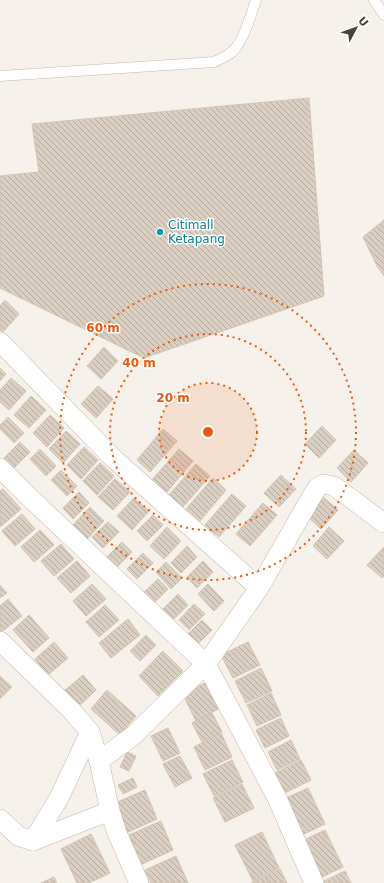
<svg xmlns="http://www.w3.org/2000/svg" width="384" height="883" font-family="'DejaVu Sans',sans-serif">
<style>
.building{fill:url(#building-back-hatch);stroke:#d3c3b1}
.lines{fill:none;stroke-linecap:round;stroke-linejoin:round}
.service-casing{stroke:#c2b8ac;stroke-width:11}
.minor-casing{stroke:#c2b8ac;stroke-width:20}
.service{stroke:#fff;stroke-width:10}
.minor{stroke:#fff;stroke-width:19}
.ring{fill:none;stroke:#e8590c;stroke-width:2;stroke-dasharray:2 4}
.culture-dot{fill:#0f9aa8;stroke:#fff;stroke-width:1.5}
.labels{text-anchor:middle;dominant-baseline:central;stroke-width:3;stroke-linejoin:round;paint-order:stroke}
.culture-label{font-size:12px;fill:#0d838f;stroke:#fff;text-anchor:start}
.centre{fill:#e8590c;stroke:#fff;stroke-width:2}
.ring-label{font-size:12px;text-anchor:middle;font-weight:bold;fill:#e8590c;stroke:#fff;stroke-width:3;stroke-linejoin:round;paint-order:stroke}
</style>
<defs>
<pattern id="building-back-hatch" width="6" height="6" patternUnits="userSpaceOnUse"><rect width="6" height="6" fill="#dbcfc2"/><path d="M-1 5l2 2M0 0l6 6M5-1l2 2" fill="none" stroke="#b4aa9e"/></pattern>
</defs>
<rect width="100%" height="100%" fill="#f6f1ea"/>
<!-- building -->
<g class="building">
<path d="M309,98L324,296L144,358L0,288V176L39,172L32,124Z"/>
<path d="M384,220V276L377,266L363,237Z"/>
<path d="M5,300L19,314L3,332L0,330V306Z"/>
<path d="M104,347L118,361L101,379L87,366Z"/>
<path d="M0,368L6,374L0,381Z"/>
<path d="M11,378L26,391L9,410L0,402V390Z"/>
<path d="M98,386L113,399L96,418L81,404Z"/>
<path d="M31,396L46,410L29,428L14,415Z"/>
<path d="M50,415L64,428L47,447L33,433Z"/>
<path d="M8,417L24,433L14,443L0,429V425Z"/>
<path d="M322,426L336,440L319,458L305,444Z"/>
<path d="M163,429L177,441L150,472L137,460Z"/>
<path d="M66,431L80,444L63,463L49,449Z"/>
<path d="M20,442L30,452L14,468L4,458Z"/>
<path d="M84,447L98,460L81,479L67,465Z"/>
<path d="M40,449L56,466L46,476L30,459Z"/>
<path d="M179,449L193,461L167,492L152,480Z"/>
<path d="M354,450L368,463L351,482L337,468Z"/>
<path d="M100,463L114,476L97,495L83,481Z"/>
<path d="M196,464L210,476L183,507L169,495Z"/>
<path d="M61,470L77,486L67,496L51,480Z"/>
<path d="M281,475L296,489L279,507L264,493Z"/>
<path d="M213,478L226,490L200,521L186,509Z"/>
<path d="M115,479L130,492L113,510L98,497Z"/>
<path d="M3,489L21,509L0,527V491Z"/>
<path d="M79,492L89,503L73,519L63,508Z"/>
<path d="M232,494L246,506L219,537L205,525Z"/>
<path d="M323,497L338,510L321,529L306,515Z"/>
<path d="M134,498L149,511L132,530L117,516Z"/>
<path d="M263,503L277,515L250,546L236,534Z"/>
<path d="M90,507L104,521L87,539L73,525Z"/>
<path d="M22,514L35,529L15,546L2,531Z"/>
<path d="M153,515L163,525L147,541L137,531Z"/>
<path d="M108,522L119,532L103,548L92,537Z"/>
<path d="M167,527L181,541L164,559L150,546Z"/>
<path d="M329,527L344,541L327,559L313,546Z"/>
<path d="M40,530L54,545L34,562L21,547Z"/>
<path d="M122,542L132,552L116,568L106,558Z"/>
<path d="M61,544L74,559L54,576L41,561Z"/>
<path d="M187,546L197,557L181,573L171,563Z"/>
<path d="M384,547V576L382,578L367,565Z"/>
<path d="M143,553L153,563L137,579L127,569Z"/>
<path d="M77,561L90,576L71,593L57,578Z"/>
<path d="M203,561L213,572L197,588L187,577Z"/>
<path d="M166,562L182,578L171,589L156,572Z"/>
<path d="M158,579L168,589L152,605L142,594Z"/>
<path d="M92,584L106,599L86,616L73,601Z"/>
<path d="M208,584L224,601L214,611L198,594Z"/>
<path d="M0,585L7,593L0,598Z"/>
<path d="M178,594L188,605L172,621L162,610Z"/>
<path d="M8,599L22,616L0,633V606Z"/>
<path d="M194,604L205,614L189,630L179,620Z"/>
<path d="M105,605L119,620L99,637L86,622Z"/>
<path d="M29,615L49,638L33,652L13,630Z"/>
<path d="M128,619L140,635L111,658L99,643Z"/>
<path d="M202,620L212,630L196,646L186,636Z"/>
<path d="M146,635L156,645L140,661L130,651Z"/>
<path d="M54,642L68,658L48,675L35,659Z"/>
<path d="M248,642L260,665L233,678L221,655Z"/>
<path d="M163,651L183,671L158,696L139,676Z"/>
<path d="M261,668L272,691L246,703L235,681Z"/>
<path d="M83,675L96,690L77,708L63,692Z"/>
<path d="M0,676L12,687L0,699Z"/>
<path d="M205,683L218,709L196,721L182,693Z"/>
<path d="M107,690L136,716L120,735L91,709Z"/>
<path d="M271,693L281,715L257,726L247,705Z"/>
<path d="M212,713L222,732L202,742L192,723Z"/>
<path d="M281,718L289,736L265,748L256,730Z"/>
<path d="M168,728L180,753L163,761L151,736Z"/>
<path d="M221,733L232,757L205,770L194,747Z"/>
<path d="M291,740L300,759L277,770L268,752Z"/>
<path d="M127,752L136,756L129,771L120,767Z"/>
<path d="M180,756L192,778L175,787L163,764Z"/>
<path d="M232,760L243,782L214,796L203,774Z"/>
<path d="M301,760L311,780L285,793L275,773Z"/>
<path d="M133,778L137,787L123,794L118,785Z"/>
<path d="M242,784L254,808L225,822L213,798Z"/>
<path d="M308,788L325,824L304,834L286,798Z"/>
<path d="M145,790L157,819L126,833L113,804Z"/>
<path d="M161,821L173,850L142,864L129,835Z"/>
<path d="M325,830L343,867L322,877L304,840Z"/>
<path d="M262,832L279,868L253,881L235,845Z"/>
<path d="M91,834L110,873L89,883H77L61,849Z"/>
<path d="M176,856L188,883H151L145,870Z"/>
<path d="M280,869L287,883H251Z"/>
<path d="M345,871L351,883H323L322,882Z"/>
<path d="M54,877L57,883H41Z"/>
</g>
<g class="lines">
<!-- service casing -->
<g class="service-casing">
<g id="service">
<path d="M374,0L384,15"/>
<path d="M0,76L214,62C223,58 232,54 237,46C246,34 251,14 256,0"/>
</g>
</g>
<!-- minor casing -->
<g class="minor-casing">
<g id="minor">
<path d="M0,342L113,458L259,588L206,664L134,735L99,761"/>
<path d="M0,468L28,496L206,664L277,798L314,883"/>
<path d="M259,588L312,496L318,487L323,484L334,486L384,523"/>
<path d="M0,641L71,710L90,732L99,761L110,811L117,833L139,883"/>
<path d="M0,819L18,836L33,841L59,798L90,732"/>
<path d="M33,841L110,811"/>
</g>
</g>
<!-- service -->
<use href="#service" class="service"/>
<!-- minor -->
<use href="#minor" class="minor"/>
</g>
<!-- distance rings -->
<circle cx="208" cy="432" r="49" fill="#e8590c" fill-opacity=".12"/>
<g class="ring">
<circle cx="208" cy="432" r="49"/>
<circle cx="208" cy="432" r="98"/>
<circle cx="208" cy="432" r="148"/>
</g>
<!-- markers -->
<circle class="culture-dot" cx="160" cy="232" r="4"/>
<g class="labels">
<!-- culture labels -->
<g class="culture-label">
<text x="168" y="225">Citimall<tspan x="168" dy="14">Ketapang</tspan></text>
</g>
</g>
<circle cx="208" cy="432" r="6" class="centre"/>
<g class="ring-label">
<text x="103" y="332">60 m</text>
<text x="139" y="367">40 m</text>
<text x="173" y="402">20 m</text>
</g>
<!-- north arrow -->
<g transform="translate(356 28) rotate(49)" stroke="#ffffff" stroke-width="3" paint-order="stroke">
<path d="M0-3L7 15L0 10L-7 15Z" fill="#4a4137"/>
<text y="-6" font-size="11" font-weight="bold" text-anchor="middle" fill="#4a4137">U</text>
</g>
</svg>
